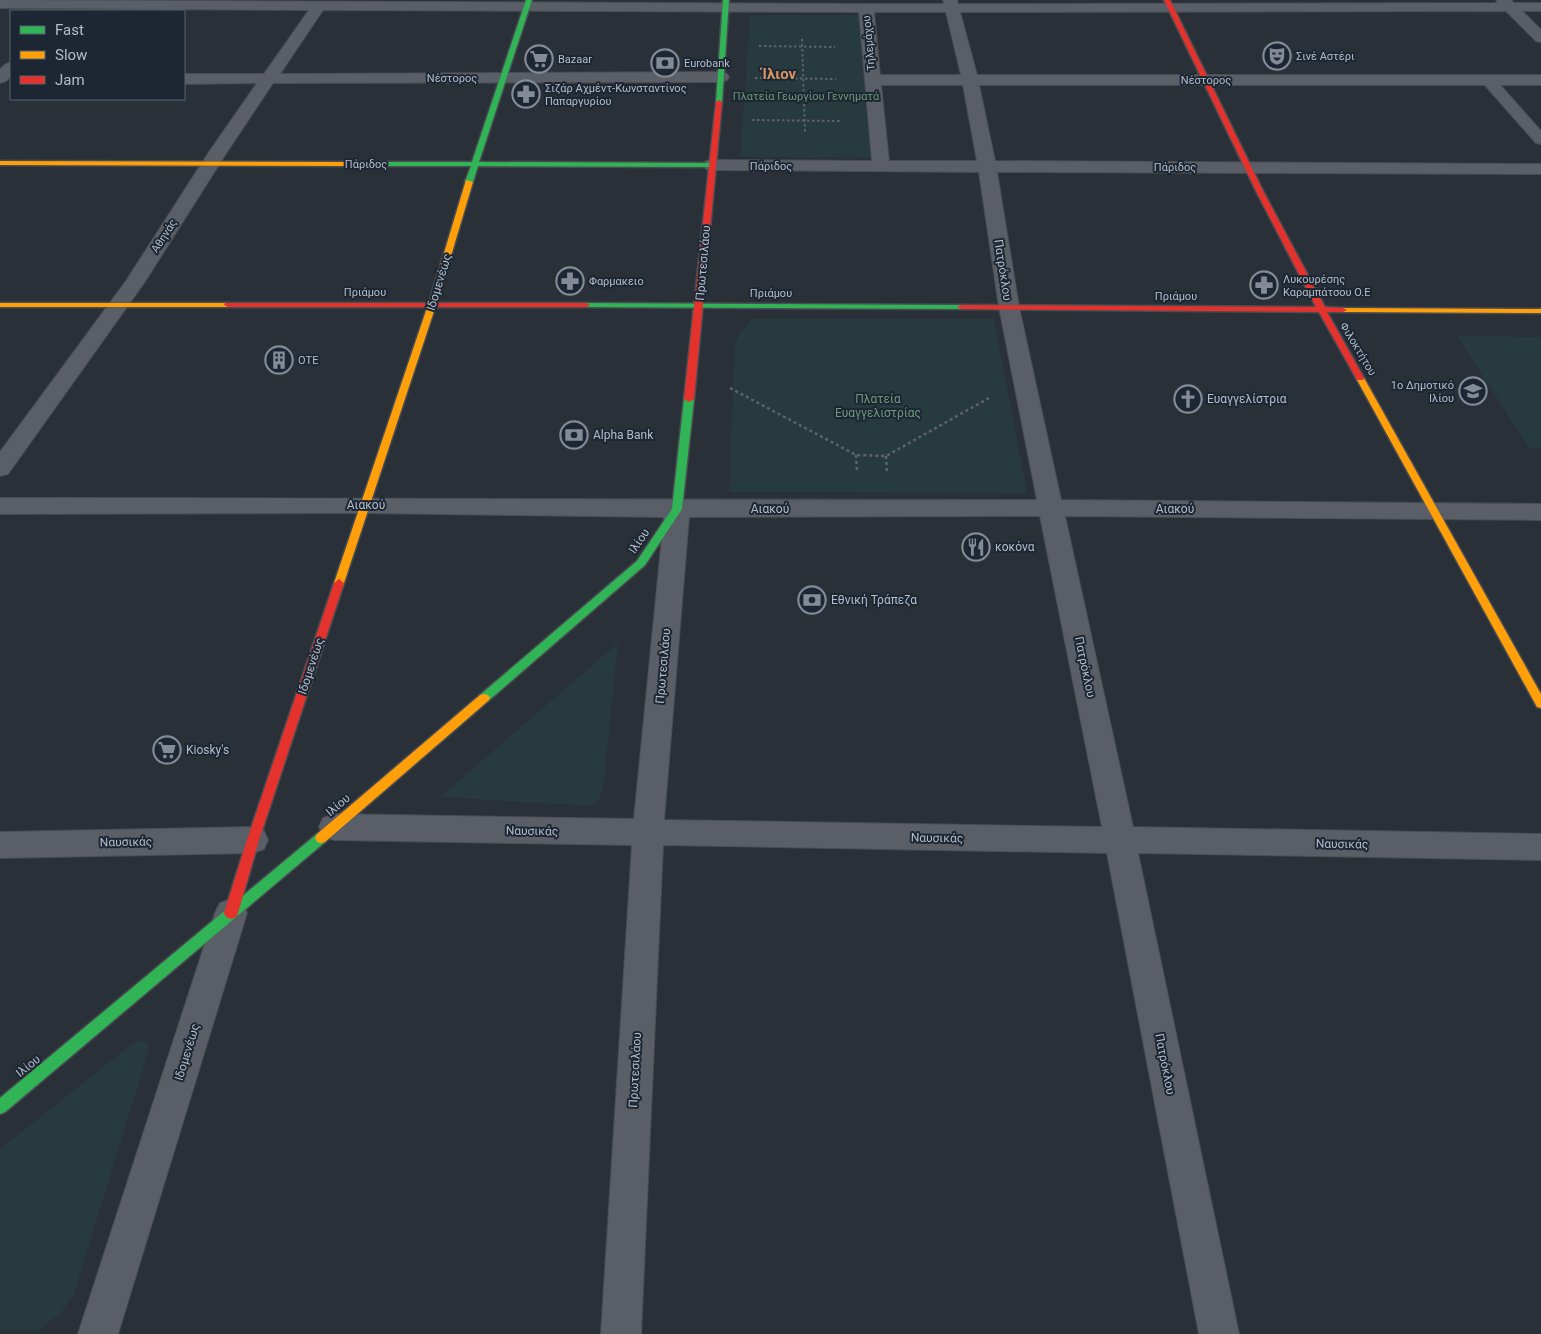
<svg xmlns="http://www.w3.org/2000/svg" width="1541" height="1334" font-family="Roboto,sans-serif">
<style>
.green{fill:#273a3e}
.lines{fill:none;stroke-linecap:round;stroke-linejoin:round}
.lane-casing{stroke:#484c53;stroke-width:2}
.street-casing{stroke:#484c53;stroke-width:2}
.fast-casing{stroke:#484c53;stroke-width:3}
.slow-casing{stroke:#484c53;stroke-width:3}
.jam-casing{stroke:#484c53;stroke-width:3}
.path-far1{stroke:#5d636a;stroke-width:2;stroke-dasharray:2.5 2.5;stroke-linecap:butt}
.path{stroke:#5d636a;stroke-width:2.5;stroke-dasharray:3 3;stroke-linecap:butt}
.lane{fill:#5a5e66;fill-rule:evenodd}
.street{fill:#5a5e66;fill-rule:evenodd}
.fast{fill:#30b455;fill-rule:evenodd}
.slow{fill:#ff9f0a;fill-rule:evenodd}
.jam{fill:#e5322d;fill-rule:evenodd}
.labels{text-anchor:middle;dominant-baseline:central;stroke-width:4;stroke-linejoin:round;paint-order:stroke}
.far-street-label{font-size:11px;fill:#b4bcc9;stroke:#1d2633}
.far-poi-label{font-size:11px;fill:#b4bcc9;stroke:#1d2633;text-anchor:start}
.far-park-label{font-size:11px;fill:#6b9a76;stroke:#1d2633}
.street-label{font-size:12px;fill:#b4bcc9;stroke:#1d2633}
.park-label{font-size:12px;fill:#6b9a76;stroke:#1d2633}
.poi-label{font-size:12px;fill:#b4bcc9;stroke:#1d2633;text-anchor:start}
.far-district-label{font-size:15px;font-weight:bold;fill:#d59563;stroke:#1d2633}
</style>
<rect width="100%" height="100%" fill="#2a3038"/>
<!-- green -->
<g class="green">
<path d="M750,15H861L874,158L740,157Z"/>
<path d="M753,319H994L1027,493L729,492L735,344L739,334Z"/>
<path d="M1457,336L1541,337V448H1529Z"/>
<path d="M618,643L603,789L599,799L592,806L440,797Z"/>
<path d="M140,1040L148,1043V1052L74,1294L61,1313L37,1331L0,1329V1149L126,1049Z"/>
</g>
<g class="lines">
<!-- lane casing -->
<g class="lane-casing">
<path id="lane" d="M1488,76L1493,77L1541,131V144L1536,143L1483,83L1481,80L1483,77Z"/>
</g>
<!-- street casing -->
<g class="street-casing">
<g id="street">
<path d="M0,0L866,4H944L943,0H957L958,4L1498,3L1496,0H1511L1514,3H1541V11H1522L1541,30V42L1536,41L1506,11L960,12L977,75H1541V85H979L995,161L1541,164V174L997,172L1019,307L1061,500L1541,504V520L1065,516L1133,827L1541,834V860L1138,853L1239,1334H1199L1107,853L663,845L641,1334H601L632,845L334,840L323,836L319,827L323,818L334,814L634,819L664,517L365,513L0,514V498C346,497 691,501 1037,500L999,307L979,172L712,170L706,169L703,165L706,161L712,160L872,161L859,12L323,10L280,74L721,72L727,74L729,77L727,80L721,82L273,83L227,152L144,283L8,474L0,476V452L126,281L209,152L257,83L184,84V74H264L309,10L0,8ZM874,12H946L961,75H880ZM881,85H963L977,161H889ZM1040,516L1102,827L664,820L689,517Z"/>
<path d="M11,62V76L6,81L0,83V69L6,64Z"/>
<path d="M253,827L264,831L268,840L264,849L253,853L0,858V832Z"/>
<path d="M231,899L242,903L247,913L118,1334H78L215,913L220,903Z"/>
</g>
</g>
<!-- fast casing -->
<g class="fast-casing">
<g id="fast">
<path d="M526,0H532L479,162L712,163H715V167L478,166L473,182L469,184L465,182L471,166H348L347,164L351,162H472Z"/>
<path d="M723,0H729L722,102L719,104L716,102Z"/>
<path d="M583,303L961,305L965,307L961,309L586,307L582,305Z"/>
<path d="M689,396L694,399L682,509L645,565L488,701H480L478,698L480,695L637,561L672,509L684,399Z"/>
<path d="M321,833L325,834L327,838L325,842L5,1112L0,1114V1098L317,834Z"/>
</g>
</g>
<!-- slow casing -->
<g class="slow-casing">
<g id="slow">
<path d="M0,161L351,162L355,164L351,166L0,165Z"/>
<path d="M466,180L473,182L440,293L344,583L343,586H335L334,583L432,293Z"/>
<path d="M0,303H228L232,305L228,307H0Z"/>
<path d="M1340,308L1541,309V313L1343,312L1339,310Z"/>
<path d="M1360,375L1364,378L1541,694V708L1537,707L1356,378Z"/>
<path d="M484,694L488,695L490,698L488,701L325,842L321,843L317,842L315,838L317,834L480,695Z"/>
</g>
</g>
<!-- jam casing -->
<g class="jam-casing">
<g id="jam">
<path d="M1164,0H1170L1263,191L1325,307L1343,308L1347,310L1343,312H1327L1364,378L1363,380H1357L1356,378L1319,312L961,309L957,307L961,305L1316,307L1256,191Z"/>
<path d="M719,100L722,102L694,399L689,402L684,399L716,102Z"/>
<path d="M225,303H586L590,305L586,307H228L224,305Z"/>
<path d="M339,579L344,583L259,840L238,913L236,917L231,919L226,917L224,913L247,840L334,583Z"/>
</g>
</g>
<!-- path-far1 -->
<g class="path-far1">
<path d="M802,39L805,133"/>
<path d="M759,46L835,47"/>
<path d="M755,78L836,79"/>
<path d="M752,120L841,121"/>
</g>
<!-- path -->
<g class="path">
<path d="M730,388L856,455L886,456L989,398"/>
<path d="M856,455L857,473"/>
<path d="M886,456L887,473"/>
</g>
<!-- lane -->
<use href="#lane" class="lane"/>
<!-- street -->
<use href="#street" class="street"/>
<!-- fast -->
<use href="#fast" class="fast"/>
<!-- slow -->
<use href="#slow" class="slow"/>
<!-- jam -->
<use href="#jam" class="jam"/>
</g>
<!-- icons -->
<defs>
<g id="theatre-ring" transform="scale(1.4375)"><circle r="9.5" fill="#1d2633" stroke="#848b96" stroke-width="1.5"/><path d="M-5-5.5Q0-4 5-5.5V0Q5 5 0 6Q-5 5-5 0ZM-3.3-2.5H-1v1.5H-3.3ZM1-2.5H3.3v1.5H1ZM-2.8 1Q0 5.5 2.8 1Z" fill="#848b96"/></g>
<g id="supermarket-ring" transform="scale(1.4375)"><circle r="9.5" fill="#1d2633" stroke="#848b96" stroke-width="1.5"/><path d="M-6-5.5h2.5l.6 2H6L4.5 2H-2.5L-4.4-4H-6ZM-1.5 3.2a1.3 1.3 0 1 0 .1 0ZM3 3.2a1.3 1.3 0 1 0 .1 0Z" fill="#848b96"/></g>
<g id="bank-ring" transform="scale(1.4375)"><circle r="9.5" fill="#1d2633" stroke="#848b96" stroke-width="1.5"/><path d="M-6-4H6V4H-6ZM0-2.3a2.3 2.3 0 1 0 0 4.6a2.3 2.3 0 1 0 0-4.6Z" fill="#848b96"/></g>
<g id="pharmacy-ring" transform="scale(1.4375)"><circle r="9.5" fill="#1d2633" stroke="#848b96" stroke-width="1.5"/><path d="M-2-6h4v4h4v4h-4v4h-4v-4h-4v-4h4Z" fill="#848b96"/></g>
<g id="building-ring" transform="scale(1.4375)"><circle r="9.5" fill="#1d2633" stroke="#848b96" stroke-width="1.5"/><path d="M-4-6H4V6H1V3H-1V6H-4ZM-2.5-4.3h1.7v1.8h-1.7ZM.8-4.3h1.7v1.8H.8ZM-2.5-1h1.7V.8h-1.7ZM.8-1h1.7V.8H.8Z" fill="#848b96"/></g>
<g id="school-ring" transform="scale(1.4375)"><circle r="9.5" fill="#1d2633" stroke="#848b96" stroke-width="1.5"/><path d="M0-5L7-2L0 1L-7-2ZM-4 1L0 2.5L4 1V4Q0 6-4 4Z" fill="#848b96"/></g>
<g id="church-ring" transform="scale(1.4375)"><circle r="9.5" fill="#1d2633" stroke="#848b96" stroke-width="1.5"/><path d="M-1.2-6h2.4v3.5h3.3v2.4h-3.3V6h-2.4V-.1h-3.3v-2.4h3.3Z" fill="#848b96"/></g>
<g id="restaurant-ring" transform="scale(1.4375)"><circle r="9.5" fill="#1d2633" stroke="#848b96" stroke-width="1.5"/><path d="M-5-6h1v4h1v-4h1v4h1v-4h1v5L-1.5 .5V6h-2V.5L-5-1ZM5-6V6H3V1.5H1.5Q1.5-4 5-6Z" fill="#848b96"/></g>
</defs>
<g fill-rule="evenodd">
<use href="#theatre-ring" x="1277" y="56"/>
<use href="#supermarket-ring" x="539" y="59"/>
<use href="#bank-ring" x="665" y="63"/>
<use href="#pharmacy-ring" x="526" y="94"/>
<use href="#pharmacy-ring" x="570" y="281"/>
<use href="#pharmacy-ring" x="1264" y="285"/>
<use href="#building-ring" x="279" y="360"/>
<use href="#school-ring" x="1473" y="391"/>
<use href="#church-ring" x="1188" y="399"/>
<use href="#bank-ring" x="574" y="435"/>
<use href="#restaurant-ring" x="976" y="547"/>
<use href="#bank-ring" x="812" y="600"/>
<use href="#supermarket-ring" x="167" y="750"/>
</g>
<g class="labels">
<!-- far-street labels -->
<g class="far-street-label">
<text transform="translate(869 43) rotate(-95)">Τηλεμάχου</text>
<text x="452" y="78">Νέστορος</text>
<text x="1206" y="80">Νέστορος</text>
<text x="366" y="164">Πάριδος</text>
<text x="771" y="166">Πάριδος</text>
<text x="1175" y="167">Πάριδος</text>
<text transform="translate(164 236) rotate(-57)">Αθηνάς</text>
<text x="365" y="292">Πριάμου</text>
<text x="771" y="293">Πριάμου</text>
<text x="1176" y="296">Πριάμου</text>
<text transform="translate(1358 349) rotate(59)">Φιλοκτήτου</text>
</g>
<!-- far-poi labels -->
<g class="far-poi-label">
<text x="1296" y="56">Σινέ Αστέρι</text>
<text x="558" y="59">Bazaar</text>
<text x="684" y="63">Eurobank</text>
<text x="545" y="88">Σιζάρ Αχμέντ-Κωνσταντίνος<tspan x="545" dy="13">Παπαργυρίου</tspan></text>
<text x="1283" y="279">Λυκουρέσης<tspan x="1283" dy="13">Καραμπάτσου Ο.Ε</tspan></text>
<text x="589" y="281">Φαρμακειο</text>
<text x="298" y="360">ΟΤΕ</text>
<text x="1454" y="385" text-anchor="end">1ο Δημοτικό<tspan x="1454" dy="13">Ιλίου</tspan></text>
</g>
<!-- far-park labels -->
<g class="far-park-label">
<text x="806" y="96">Πλατεία Γεωργίου Γεννηματά</text>
</g>
<!-- street labels -->
<g class="street-label">
<text transform="translate(703 263) rotate(-85)">Πρωτεσιλάου</text>
<text transform="translate(1003 270) rotate(81)">Πατρόκλου</text>
<text transform="translate(439 282) rotate(-73)">Ιδομενέως</text>
<text x="366" y="505">Αιακού</text>
<text x="770" y="509">Αιακού</text>
<text x="1175" y="509">Αιακού</text>
<text transform="translate(639 541) rotate(-56)">Ιλίου</text>
<text transform="translate(311 666) rotate(-72)">Ιδομενέως</text>
<text transform="translate(663 666) rotate(-85)">Πρωτεσιλάου</text>
<text transform="translate(1085 667) rotate(78)">Πατρόκλου</text>
<text transform="translate(338 805) rotate(-41)">Ιλίου</text>
<text transform="translate(532 831) rotate(1)">Ναυσικάς</text>
<text transform="translate(937 838) rotate(1)">Ναυσικάς</text>
<text transform="translate(126 842) rotate(-1)">Ναυσικάς</text>
<text transform="translate(1342 844) rotate(1)">Ναυσικάς</text>
<text transform="translate(187 1052) rotate(-73)">Ιδομενέως</text>
<text transform="translate(1165 1064) rotate(79)">Πατρόκλου</text>
<text transform="translate(28 1066) rotate(-39)">Ιλίου</text>
<text transform="translate(635 1070) rotate(-87)">Πρωτεσιλάου</text>
</g>
<!-- park labels -->
<g class="park-label">
<text x="878" y="399">Πλατεία<tspan x="878" dy="14">Ευαγγελιστρίας</tspan></text>
</g>
<!-- poi labels -->
<g class="poi-label">
<text x="1207" y="399">Ευαγγελίστρια</text>
<text x="593" y="435">Alpha Bank</text>
<text x="995" y="547">κοκόνα</text>
<text x="831" y="600">Εθνική Τράπεζα</text>
<text x="186" y="750">Kiosky's</text>
</g>
<!-- far-district labels -->
<g class="far-district-label">
<text x="779" y="74">Ίλιον</text>
</g>
</g>
<!-- legend -->
<rect x="10" y="10" width="175" height="90" fill="#1d2633" stroke="#59626f"/>
<rect x="20" y="26" width="25" height="8" fill="#30b455" stroke="#59626f"/>
<text x="55" y="35" font-size="15" fill="#b4bcc9">Fast</text>
<rect x="20" y="51" width="25" height="8" fill="#ff9f0a" stroke="#59626f"/>
<text x="55" y="60" font-size="15" fill="#b4bcc9">Slow</text>
<rect x="20" y="76" width="25" height="8" fill="#e5322d" stroke="#59626f"/>
<text x="55" y="85" font-size="15" fill="#b4bcc9">Jam</text>
</svg>
